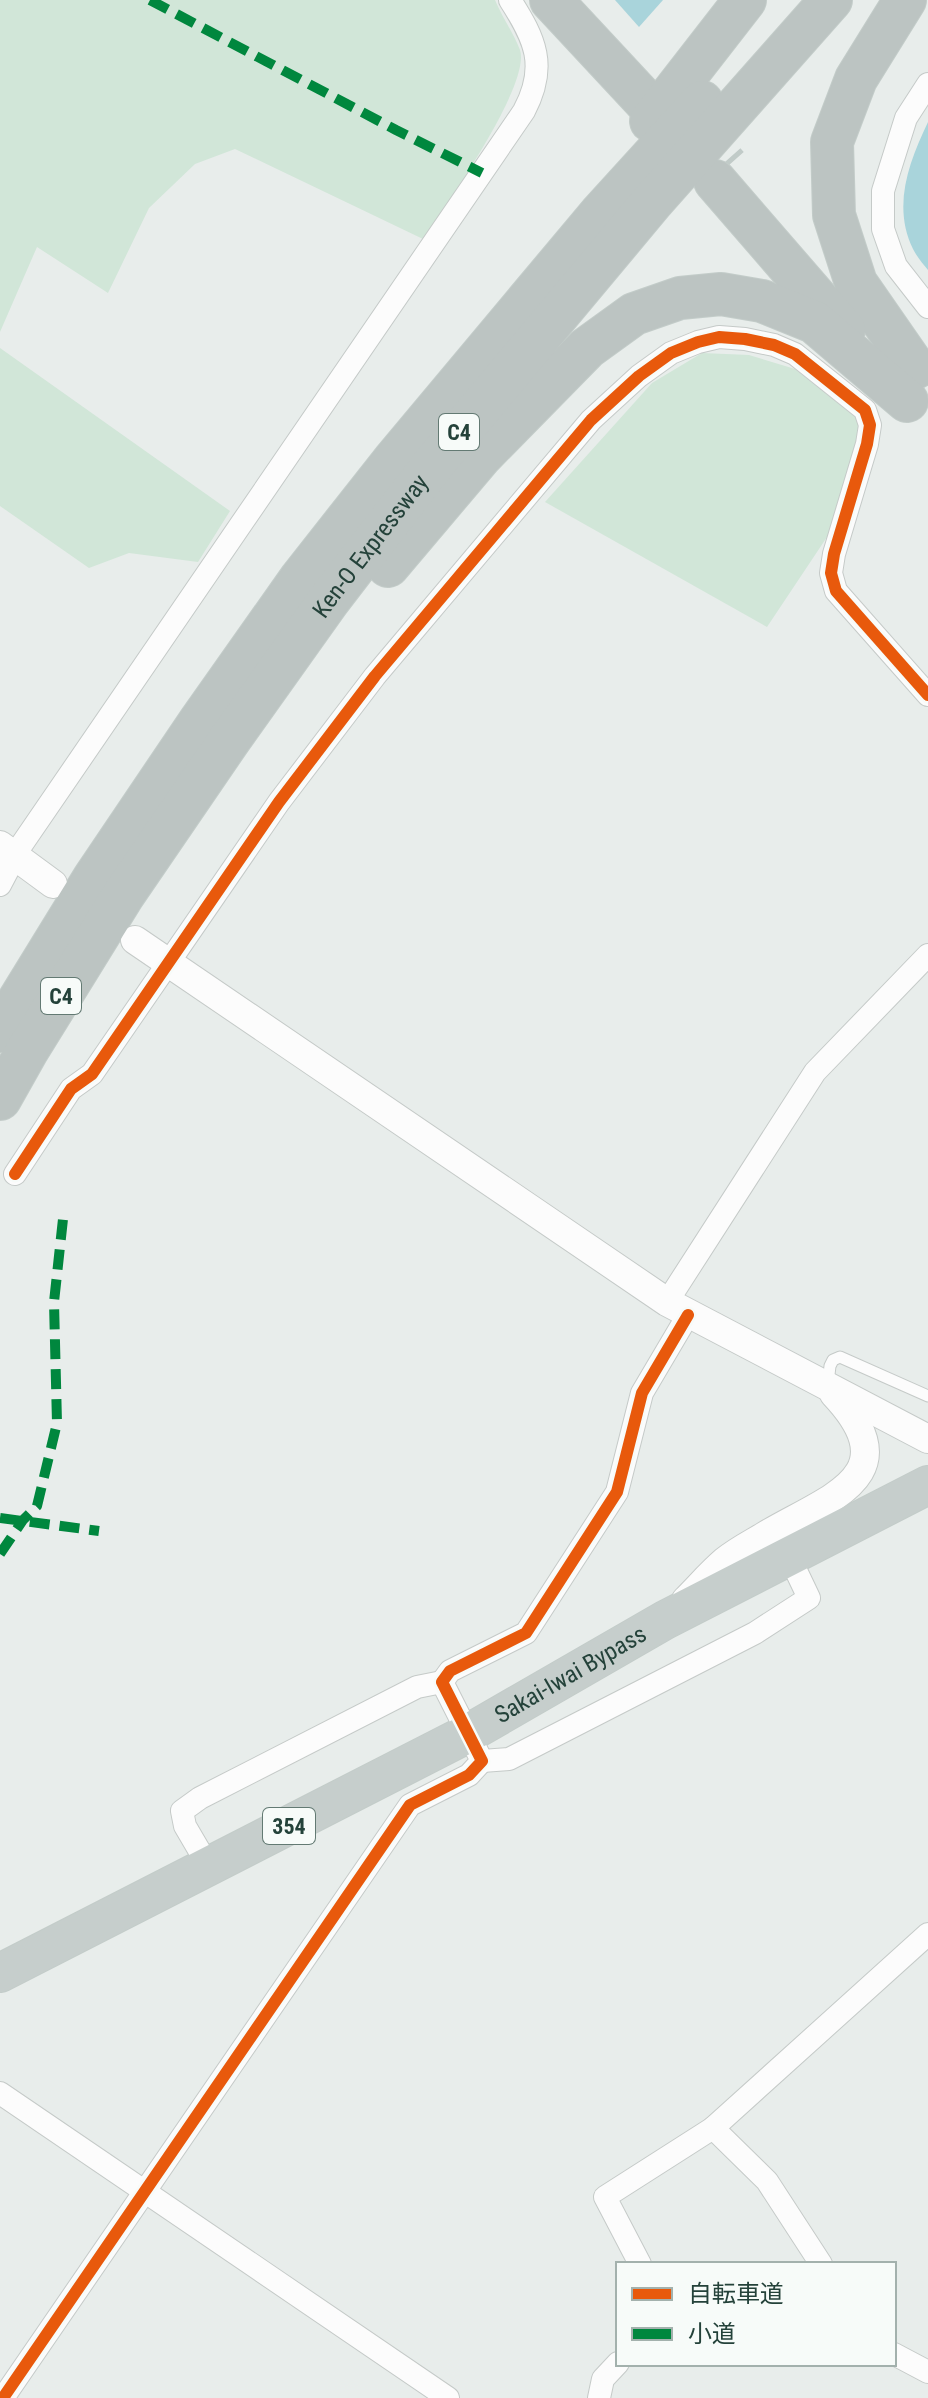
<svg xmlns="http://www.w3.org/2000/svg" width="928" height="2398" font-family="'Roboto Condensed','Noto Sans JP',sans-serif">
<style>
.green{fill:#d1e6d8}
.water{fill:#a9d4db}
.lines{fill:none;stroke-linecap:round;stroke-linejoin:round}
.motorway-tunnel{stroke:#c1cbc8;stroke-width:42;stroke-dasharray:42 21;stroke-linecap:butt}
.service-casing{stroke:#c5cac8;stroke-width:13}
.minor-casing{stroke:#c5cac8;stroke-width:24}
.tertiary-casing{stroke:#c5cac8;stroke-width:30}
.trunk-casing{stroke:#c3ccc9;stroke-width:40}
.motorway-casing{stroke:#c3ccc9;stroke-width:44}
.service{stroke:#fcfcfc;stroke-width:11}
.minor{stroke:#fcfcfc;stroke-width:22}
.tertiary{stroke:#fcfcfc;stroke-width:28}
.trunk{stroke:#c6cecc;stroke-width:38}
.motorway{stroke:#bcc4c2;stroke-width:42}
.quiet{stroke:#00873e;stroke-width:10;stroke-dasharray:20 10;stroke-linecap:butt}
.cycleway-casing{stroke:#f7fbf9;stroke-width:17}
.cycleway{stroke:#e8590c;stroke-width:12}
.labels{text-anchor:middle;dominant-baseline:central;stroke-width:6;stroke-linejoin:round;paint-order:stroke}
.shield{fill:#f7fbf9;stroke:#637a73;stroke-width:2}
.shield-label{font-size:22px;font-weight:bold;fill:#24423a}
.street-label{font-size:24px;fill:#24423a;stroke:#f7fbf9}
</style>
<rect width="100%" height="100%" fill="#e8edeb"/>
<!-- green -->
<g class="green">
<path d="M0,0H495C502,17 514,34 520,50C531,85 445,207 423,239L235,149L195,164L149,208L108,293L37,247L0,332Z"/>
<path d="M0,348L230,511L198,562L129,553L89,568L0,506Z"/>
<path d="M702,353L749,355L795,369L858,419L861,444L829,534L767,627L545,502L652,383Z"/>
</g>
<!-- water -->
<g class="water">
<path d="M615,0H663L639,27Z"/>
<path d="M928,122V270C923,264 917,257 913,249C892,206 909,162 928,122Z"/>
</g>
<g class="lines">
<!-- motorway-tunnel -->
<path class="motorway-tunnel" d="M683,115L728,166"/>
<!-- service casing -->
<g class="service-casing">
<path id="service" d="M828,1383L830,1366L833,1360L840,1357L928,1396"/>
</g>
<!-- minor casing -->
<g class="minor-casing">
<g id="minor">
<path d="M928,84L906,118L883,191V229L896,266L928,307"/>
<path d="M0,885L20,847L524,111C548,66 535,39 510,0"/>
<path d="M15,1174L71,1089L92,1074L279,802L375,676L591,420L639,376L671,353L698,342L719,337L745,339L774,345L795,354L865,410L870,425L867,444L834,554L831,573L836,591L928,695"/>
<path d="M667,1302L815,1072L928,955"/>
<path d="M482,1761L509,1759L755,1633L809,1598L789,1556"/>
<path d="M209,1867L185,1826L182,1811L200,1798L417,1687L442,1682"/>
<path d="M0,2093L448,2398"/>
<path d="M713,2128L767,2181L821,2264"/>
<path d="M640,2264L605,2197L713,2128L928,1934"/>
<path d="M894,2354L928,2372"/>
<path d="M3,2398L410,1805L469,1775L482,1761L442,1682L450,1671L526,1633L617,1492L642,1393L688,1315"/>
<path d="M599,2398L603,2379L618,2363"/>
</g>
</g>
<!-- tertiary casing -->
<g class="tertiary-casing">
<g id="tertiary">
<path d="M0,845L53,884"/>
<path d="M135,940L667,1302L928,1439"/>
<path d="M686,1600C699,1587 711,1573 725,1561C737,1551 753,1543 766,1535C828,1498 911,1476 834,1394"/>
</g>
</g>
<!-- trunk casing -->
<g class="trunk-casing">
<g id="trunk">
<path id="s1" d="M0,1973L469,1733L665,1620L928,1485"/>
</g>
</g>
<!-- motorway casing -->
<g class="motorway-casing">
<g id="motorway">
<path d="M551,0L645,101"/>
<path d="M905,0L856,79L832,142L834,215L856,283L915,368"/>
<path d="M651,121L745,0"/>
<path d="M715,181L844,330"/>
<path d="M388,566L481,456L587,348L634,314L680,298L721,294L762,301L814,322L907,401"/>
<path d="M0,1031L94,878L200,721L301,578L394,460L600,214L702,102"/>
<path id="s2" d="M0,1099L27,1051L124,894L230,739L329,600L435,462L652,202L831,0"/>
</g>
</g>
<!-- service -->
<use href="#service" class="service"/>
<!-- minor -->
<use href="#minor" class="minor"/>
<!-- tertiary -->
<use href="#tertiary" class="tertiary"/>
<!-- trunk -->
<use href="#trunk" class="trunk"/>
<!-- motorway -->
<use href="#motorway" class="motorway"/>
<!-- quiet -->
<g class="quiet">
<path d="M150,0L396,130L482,173"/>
<path d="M0,1518L99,1531"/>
<path d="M0,1554L23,1520L37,1506L57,1423L54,1302L63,1219"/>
</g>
<!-- cycleway casing -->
<g class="cycleway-casing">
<g id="cycleway">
<path d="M15,1174L71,1089L92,1074L279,802L375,676L591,420L639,376L671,353L698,342L719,337L745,339L774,345L795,354L865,410L870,425L867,444L834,554L831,573L836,591L928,695"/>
<path d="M3,2398L410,1805L469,1775L482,1761L442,1682L450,1671L526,1633L617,1492L642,1393L688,1315"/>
</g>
</g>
<!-- cycleway -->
<use href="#cycleway" class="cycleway"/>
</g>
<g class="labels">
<!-- shield labels -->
<g class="shield">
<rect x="439" y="414" width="40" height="36" rx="6"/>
<rect x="41" y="978" width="40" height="36" rx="6"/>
<rect x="263" y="1808" width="52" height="36" rx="6"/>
</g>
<g class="shield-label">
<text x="459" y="432">C4</text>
<text x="61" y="996">C4</text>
<text x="289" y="1826">354</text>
</g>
<!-- street labels -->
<g class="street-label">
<text stroke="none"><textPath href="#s2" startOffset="666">Ken-O Expressway</textPath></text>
<text stroke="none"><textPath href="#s1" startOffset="644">Sakai-Iwai Bypass</textPath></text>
</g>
</g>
<!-- legend -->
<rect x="616" y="2262" width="280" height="104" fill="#f7fbf9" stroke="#a3b1ad" stroke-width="2"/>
<rect x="632" y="2288" width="40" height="12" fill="#e8590c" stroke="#a3b1ad" stroke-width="2"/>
<text x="688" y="2302" font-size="24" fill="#24423a">自転車道</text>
<rect x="632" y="2328" width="40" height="12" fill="#00873e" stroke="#a3b1ad" stroke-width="2"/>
<text x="688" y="2342" font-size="24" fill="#24423a">小道</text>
</svg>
